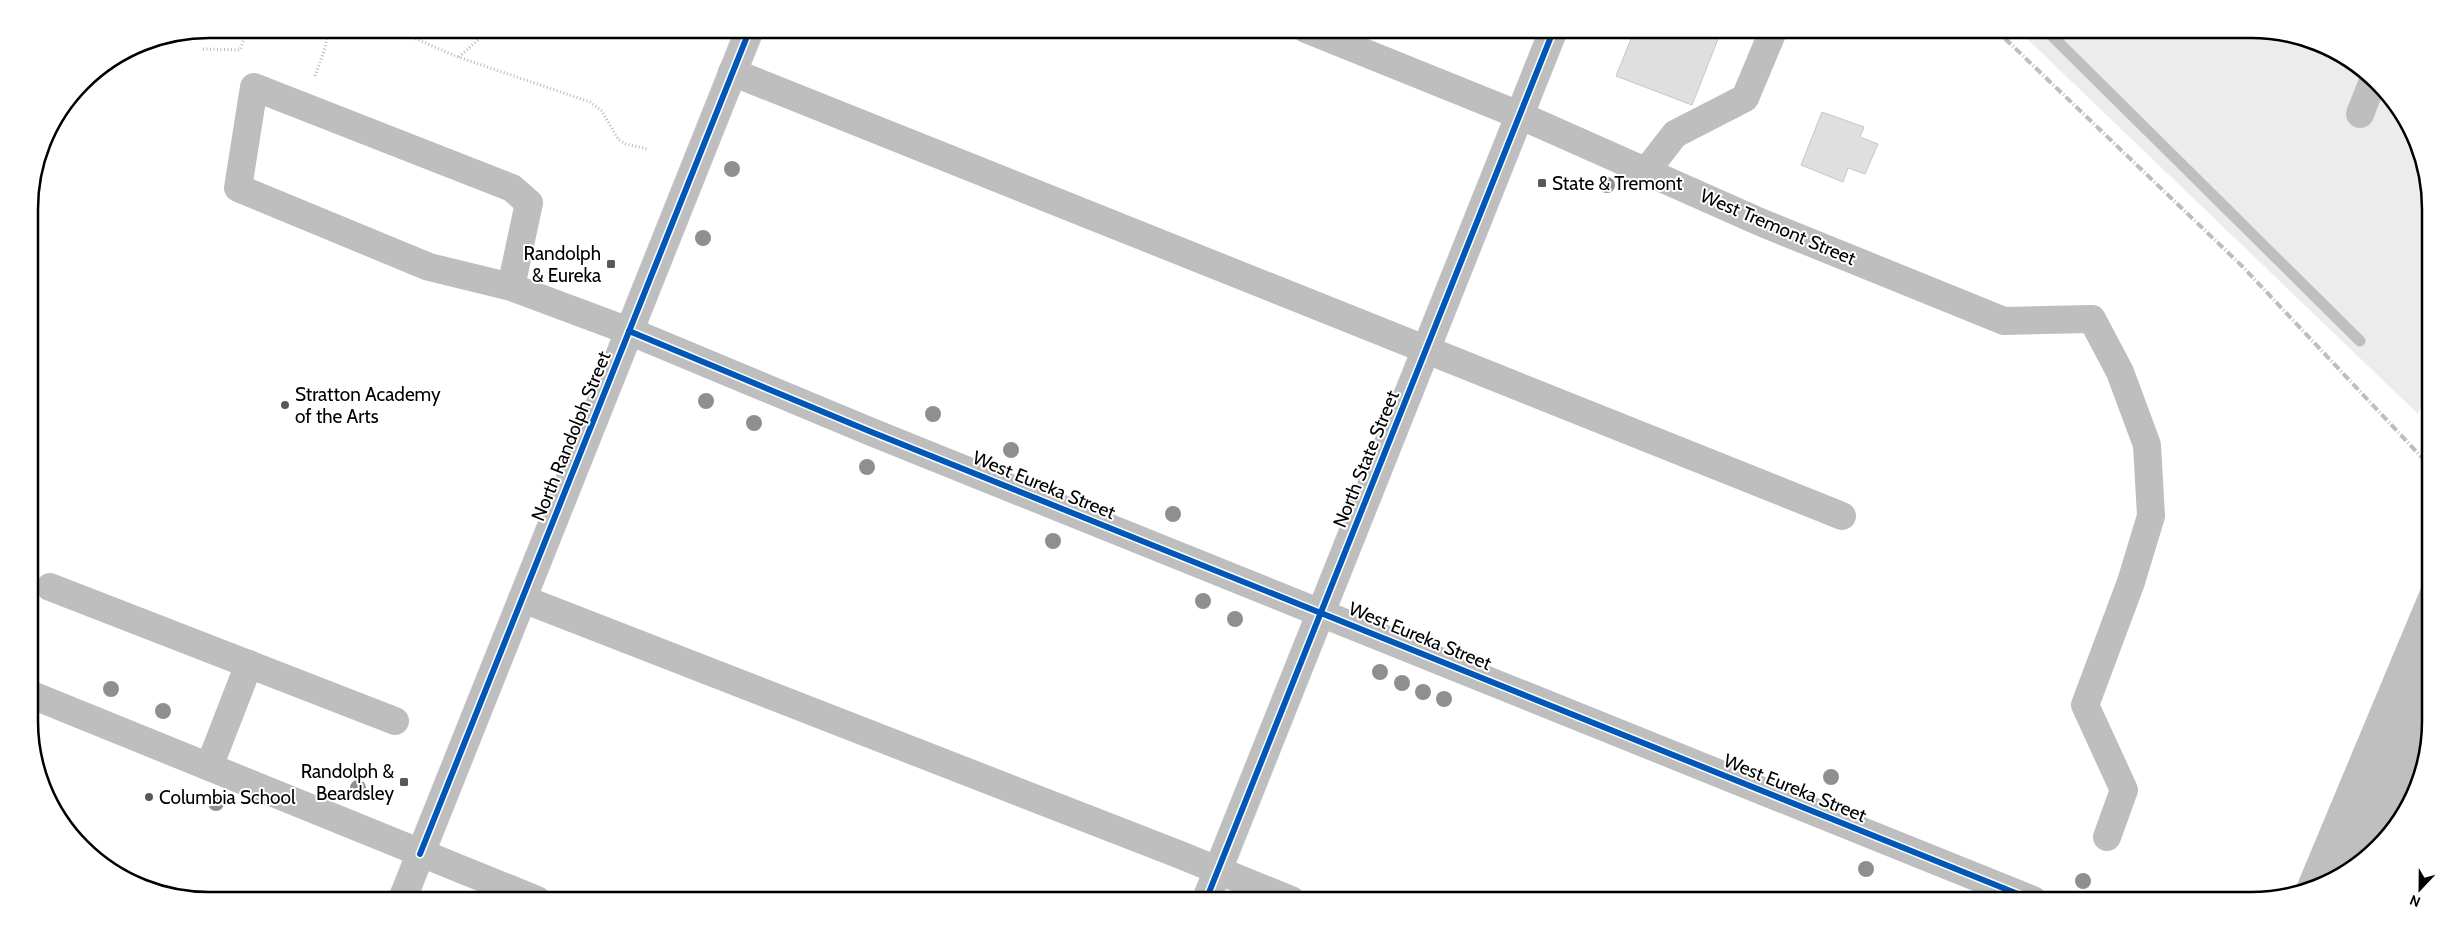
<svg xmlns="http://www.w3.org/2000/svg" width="2460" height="929" font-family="Cabin,sans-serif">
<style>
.green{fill:#ececec}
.water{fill:#bfbfbf}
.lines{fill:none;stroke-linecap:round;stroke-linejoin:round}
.stream{stroke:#bfbfbf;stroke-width:11}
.building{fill:#dfdfdf;stroke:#c7c7c7}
.major-casing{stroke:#dbdbdb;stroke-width:29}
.path{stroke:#b9b9b9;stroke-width:3;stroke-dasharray:1 2.5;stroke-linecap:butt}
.minor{stroke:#bebebe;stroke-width:28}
.major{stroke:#bebebe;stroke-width:28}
.rail{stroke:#bebebe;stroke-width:4;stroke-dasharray:8 2.5 1 2.5;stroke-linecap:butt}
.cycleway-casing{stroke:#fff;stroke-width:9}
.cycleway{stroke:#0057b8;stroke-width:6}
.tree{fill:#8f8f8f}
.poi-dot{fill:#595959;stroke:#fff;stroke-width:2}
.labels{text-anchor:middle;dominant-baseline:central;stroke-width:4;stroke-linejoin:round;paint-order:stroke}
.poi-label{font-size:19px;fill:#000;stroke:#fff;text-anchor:start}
.street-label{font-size:19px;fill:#000;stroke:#fff}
.rim{fill:none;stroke:#000;stroke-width:2.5}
</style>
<rect width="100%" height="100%" fill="#fff"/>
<!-- green -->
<path class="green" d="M2017,29H2252L2309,38L2387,90L2413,129L2430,185V381L2418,414Z"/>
<!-- water -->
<path class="water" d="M2431,564V721L2422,778L2394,830L2361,863L2310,891L2293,894Z"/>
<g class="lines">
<!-- stream -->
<path class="stream" d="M2045,29L2360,341"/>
</g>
<!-- building -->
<g class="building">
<path d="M444,29H458L448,35Z"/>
<path d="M1635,29H1722L1692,105L1616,76Z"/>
<path d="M1822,112L1864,127L1860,137L1878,144L1865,174L1848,168L1843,182L1801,165Z"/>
</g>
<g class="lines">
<!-- major casing -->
<g class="major-casing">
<g id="major">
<path d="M402,900L750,29"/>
<path d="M1206,900L1554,29"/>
</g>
</g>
<!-- path -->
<g class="path">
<path d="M393,29L458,57L590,102L602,111L618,139L626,144L647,149"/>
<path d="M203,49L240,50L248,29"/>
<path d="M459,57L490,29"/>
<path d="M315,76L324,51L329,29"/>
</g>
<!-- minor -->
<g class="minor">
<path d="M1306,29L1519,115L1760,222L2004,321L2092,319L2120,372L2147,445L2151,516L2131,582L2085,705L2124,790L2107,837"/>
<path d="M732,72L1842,516"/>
<path d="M2360,114L2373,81"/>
<path d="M1647,170L1675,134L1745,98L1774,29"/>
<path d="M511,287L529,203L512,188L254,87L238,188L429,267L511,287L629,331L869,431L2033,900"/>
<path d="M50,587L395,721"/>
<path d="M523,599L1178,854L1291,900"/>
<path d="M32,695L537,900"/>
<path d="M209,767L249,664"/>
</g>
<!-- major -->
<use href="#major" class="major"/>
<!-- rail -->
<path class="rail" d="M1995,29L2243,267L2430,466"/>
<!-- cycleway casing -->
<g class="cycleway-casing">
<g id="cycleway">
<path d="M629,331L869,431L2033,900"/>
<path d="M420,854L750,29"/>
<path d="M1206,900L1554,29"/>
</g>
</g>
<!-- cycleway -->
<use href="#cycleway" class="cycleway"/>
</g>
<!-- trees -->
<g class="tree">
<circle cx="732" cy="169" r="8"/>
<circle cx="1607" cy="185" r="8"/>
<circle cx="703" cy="238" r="8"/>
<circle cx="706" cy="401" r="8"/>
<circle cx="933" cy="414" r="8"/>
<circle cx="754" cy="423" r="8"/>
<circle cx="1011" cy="450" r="8"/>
<circle cx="867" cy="467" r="8"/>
<circle cx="1173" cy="514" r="8"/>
<circle cx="1053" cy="541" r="8"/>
<circle cx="1203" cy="601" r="8"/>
<circle cx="1235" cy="619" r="8"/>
<circle cx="1380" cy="672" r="8"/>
<circle cx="1402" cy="683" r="8"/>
<circle cx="111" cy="689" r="8"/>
<circle cx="1423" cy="692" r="8"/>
<circle cx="1444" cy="699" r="8"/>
<circle cx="163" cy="711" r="8"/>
<circle cx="1831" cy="777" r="8"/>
<circle cx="358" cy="788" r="8"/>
<circle cx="216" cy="803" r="8"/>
<circle cx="1866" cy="869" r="8"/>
<circle cx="2083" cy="881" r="8"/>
</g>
<!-- markers -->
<g class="poi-dot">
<rect x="1537" y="178" width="10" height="10" rx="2.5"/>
<rect x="606" y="259" width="10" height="10" rx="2.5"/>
<circle cx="285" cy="405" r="5"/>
<rect x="399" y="777" width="10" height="10" rx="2.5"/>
<circle cx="149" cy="797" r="5"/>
</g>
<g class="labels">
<!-- poi labels -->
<g class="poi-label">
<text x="1552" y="183">State &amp; Tremont</text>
<text x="601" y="253" text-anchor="end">Randolph<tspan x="601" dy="22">&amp; Eureka</tspan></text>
<text x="295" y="394">Stratton Academy<tspan x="295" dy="22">of the Arts</tspan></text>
<text x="394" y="771" text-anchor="end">Randolph &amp;<tspan x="394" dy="22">Beardsley</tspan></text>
<text x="159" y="797">Columbia School</text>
</g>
<!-- street labels -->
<g class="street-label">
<text transform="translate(1778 227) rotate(23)">West Tremont Street</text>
<text transform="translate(571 436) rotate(-68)">North Randolph Street</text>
<text transform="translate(1366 459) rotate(-68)">North State Street</text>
<text transform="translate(1044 485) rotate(22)">West Eureka Street</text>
<text transform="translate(1420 636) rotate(22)">West Eureka Street</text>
<text transform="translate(1795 788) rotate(22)">West Eureka Street</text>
</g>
</g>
<!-- crop -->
<path d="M0 0H2460V929H0ZM209 38H2251A171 171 0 0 1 2422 209V721A171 171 0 0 1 2251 892H209A171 171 0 0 1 38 721V209A171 171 0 0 1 209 38Z" fill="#fff" fill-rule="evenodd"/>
<path class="rim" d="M209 38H2251A171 171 0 0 1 2422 209V721A171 171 0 0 1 2251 892H209A171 171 0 0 1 38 721V209A171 171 0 0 1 209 38Z"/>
<!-- north arrow -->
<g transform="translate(2420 889) rotate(202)" stroke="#ffffff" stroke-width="4" paint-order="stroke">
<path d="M0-4L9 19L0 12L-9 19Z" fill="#000000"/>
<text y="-8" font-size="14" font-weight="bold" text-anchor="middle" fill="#000000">N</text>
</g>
</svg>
